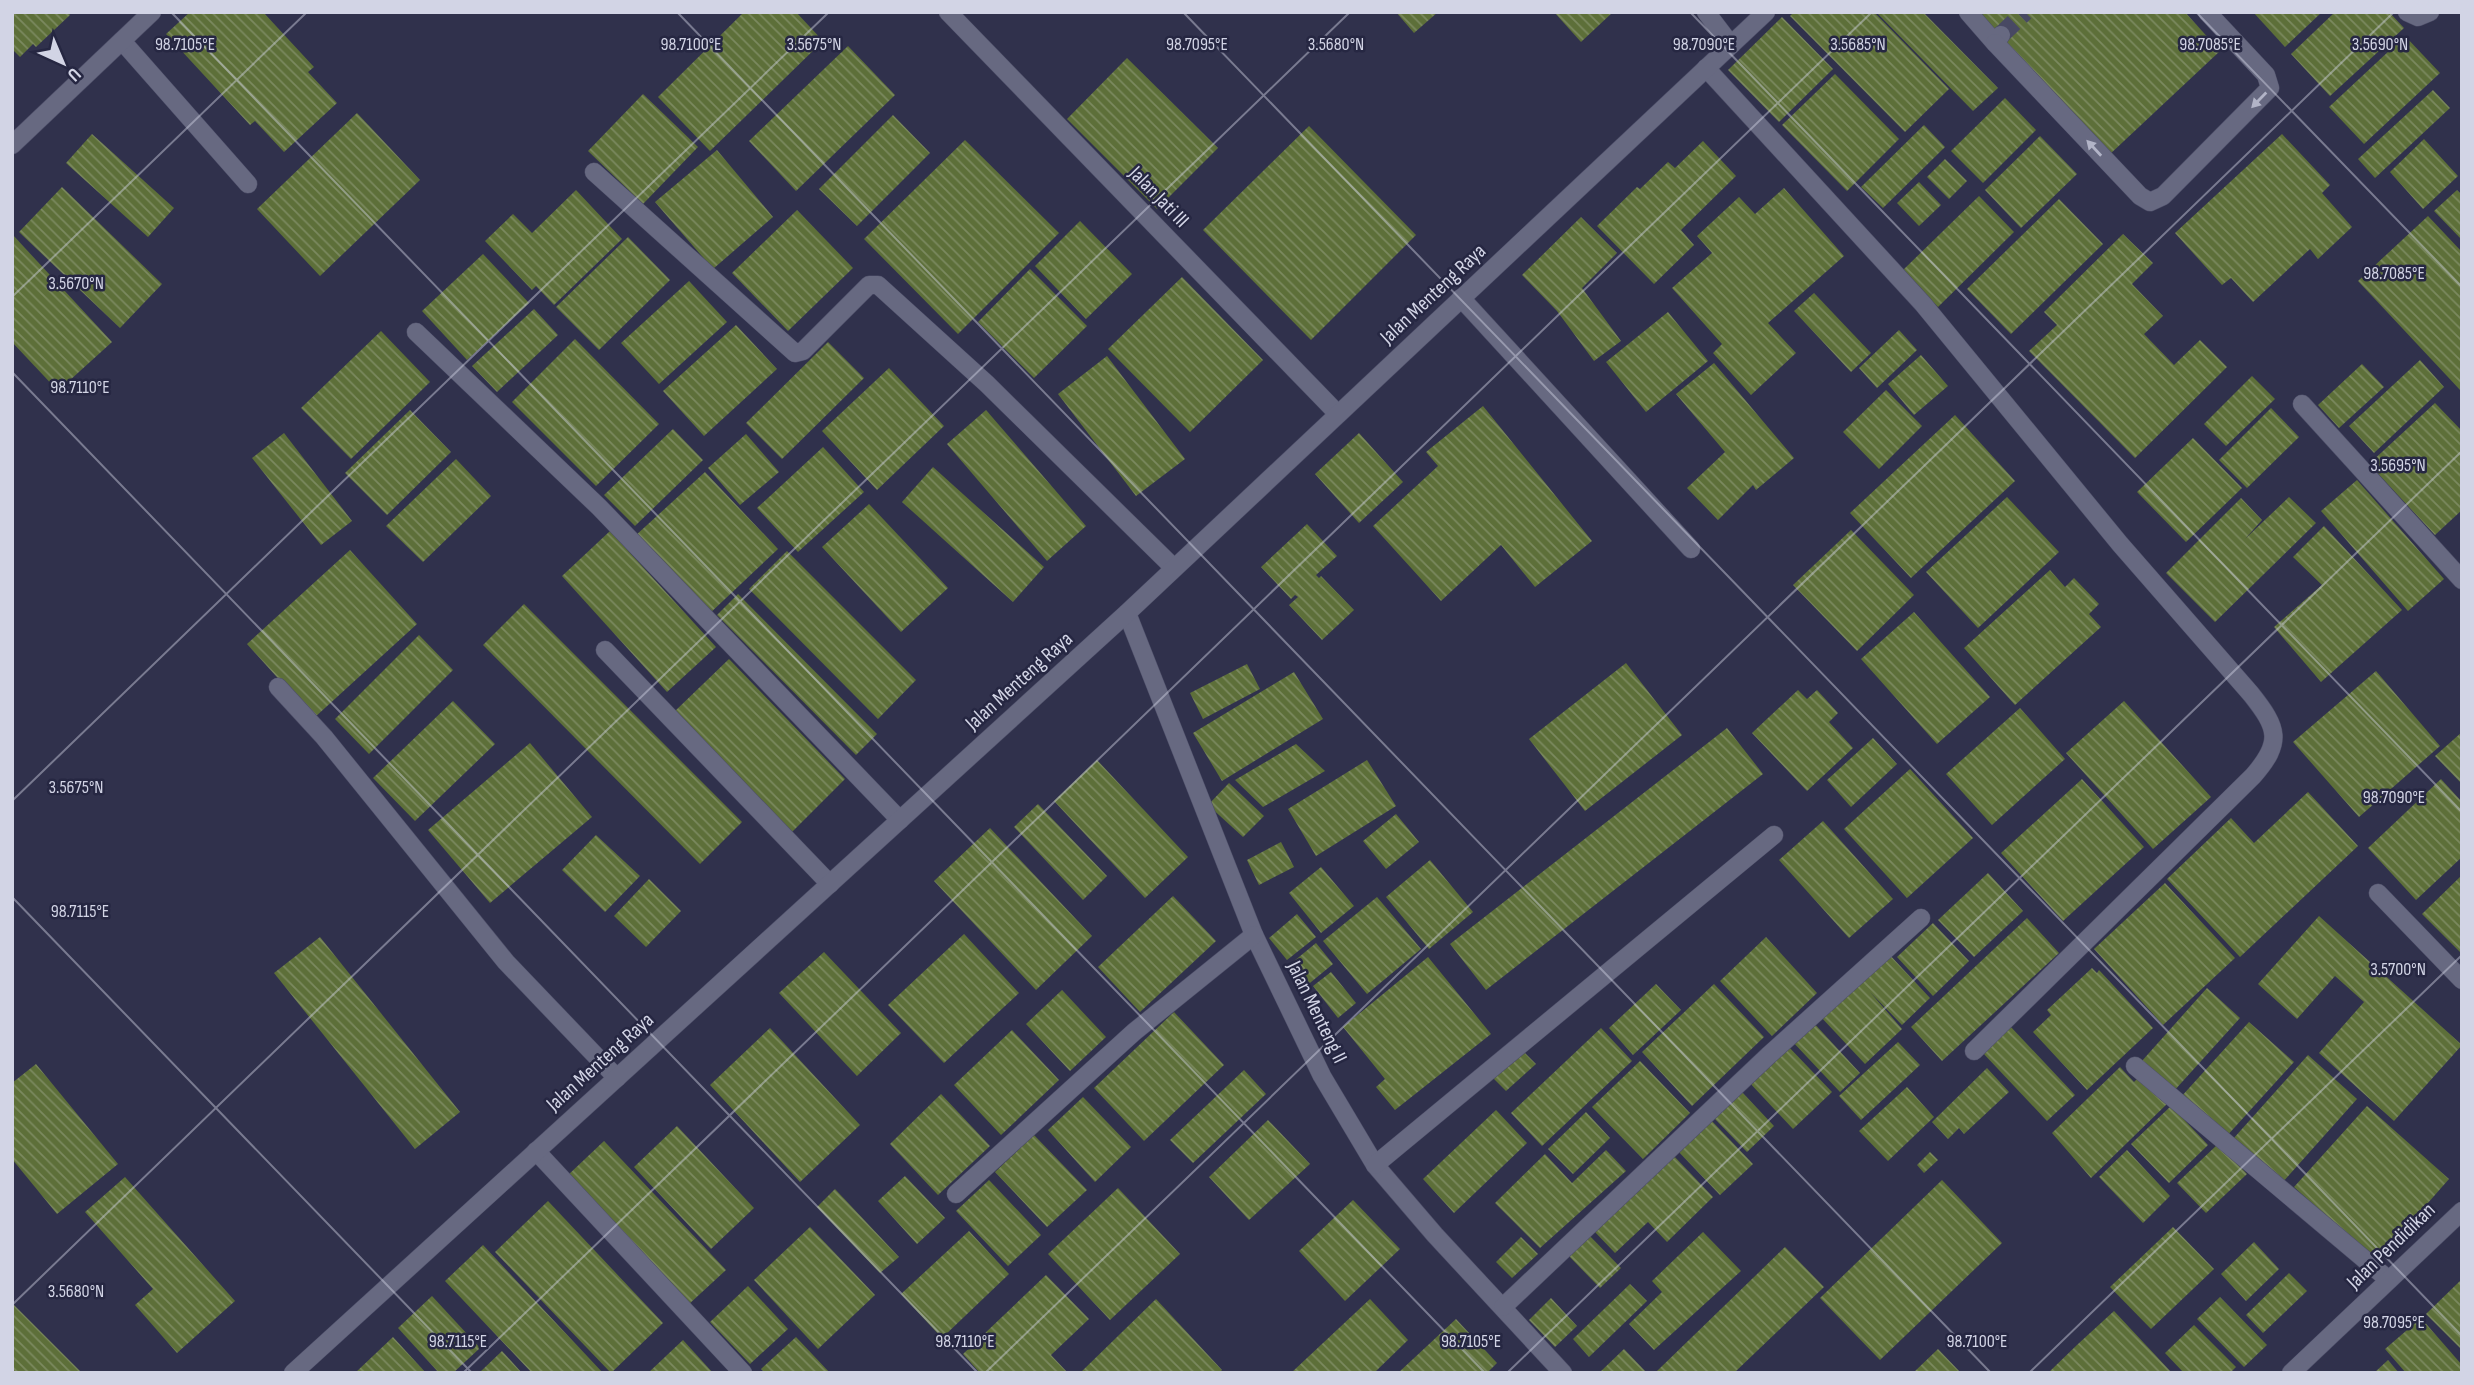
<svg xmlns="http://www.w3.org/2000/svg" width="2474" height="1385" font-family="'Sofia Sans Condensed',sans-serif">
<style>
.building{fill:url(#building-back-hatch)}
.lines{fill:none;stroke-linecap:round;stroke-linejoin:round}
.minor-tunnel{stroke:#484963;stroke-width:18;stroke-dasharray:18 9;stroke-linecap:butt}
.minor-casing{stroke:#4d4e68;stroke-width:19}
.minor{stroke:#676981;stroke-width:18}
.oneway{fill:#b2b4c7}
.ticks{fill:none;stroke:#d2d4e5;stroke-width:2;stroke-opacity:0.45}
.labels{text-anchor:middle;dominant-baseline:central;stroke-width:5;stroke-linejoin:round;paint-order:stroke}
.street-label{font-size:21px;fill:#d2d4e5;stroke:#262742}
.ticks-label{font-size:18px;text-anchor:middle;fill:#d2d4e5;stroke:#262742;stroke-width:5;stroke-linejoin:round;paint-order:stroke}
</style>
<defs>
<pattern id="building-back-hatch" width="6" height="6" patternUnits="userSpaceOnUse" patternTransform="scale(1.75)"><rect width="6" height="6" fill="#5d6f39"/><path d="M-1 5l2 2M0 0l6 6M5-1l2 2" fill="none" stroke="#7b895f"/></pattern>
</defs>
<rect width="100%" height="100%" fill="#30314c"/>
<!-- building -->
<g class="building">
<path d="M12,12H68L70,15L36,47L33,44L20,57L12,49Z"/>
<path d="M190,12H263L314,67L308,72L337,103L284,152L255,121L250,125L166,34Z"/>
<path d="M744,12H796L823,41L710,151L658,97Z"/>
<path d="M1396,12H1438L1414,33Z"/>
<path d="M1554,12H1613L1581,42Z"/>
<path d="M1794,12H1874L1949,89L1905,132L1790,16Z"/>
<path d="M1876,12H1923L1998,88L1973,111Z"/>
<path d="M1978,12H2185L2220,51L2108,156Z"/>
<path d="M2253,12H2322L2285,47Z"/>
<path d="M2335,12H2389L2404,28L2330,96L2291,54Z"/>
<path d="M1782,17L1833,69L1779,122L1728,70Z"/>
<path d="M2405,36L2440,73L2364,144L2329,107Z"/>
<path d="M848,46L895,95L796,191L749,141Z"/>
<path d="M1127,58L1218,148L1157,209L1067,119Z"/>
<path d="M1835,74L1899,139L1847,191L1782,125Z"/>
<path d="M2433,90L2450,108L2375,178L2358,159Z"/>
<path d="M643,94L698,147L643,204L588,151Z"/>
<path d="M2005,98L2036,130L1983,183L1951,151Z"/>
<path d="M357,113L420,180L320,276L257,209Z"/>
<path d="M893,115L930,153L857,226L819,189Z"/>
<path d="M1924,125L1945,147L1883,208L1861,187Z"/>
<path d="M1309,126L1416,235L1311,340L1203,230Z"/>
<path d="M92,134L174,208L148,237L66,163Z"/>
<path d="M2282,134L2330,185L2322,193L2352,227L2318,259L2310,249L2253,302L2231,278L2222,285L2175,233Z"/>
<path d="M2040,136L2077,174L2021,228L1985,190Z"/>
<path d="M2424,139L2458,176L2423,209L2390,172Z"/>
<path d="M965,140L1059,233L958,334L864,239Z"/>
<path d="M1703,141L1736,176L1681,230L1694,245L1654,284L1597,226L1637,187L1640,189L1668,162L1675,168Z"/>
<path d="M717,150L773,217L713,269L655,202Z"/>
<path d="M1945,159L1967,181L1949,199L1927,177Z"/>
<path d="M1919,182L1941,205L1919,226L1897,203Z"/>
<path d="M62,187L162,284L120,328L19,232Z"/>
<path d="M1784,188L1844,256L1768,323L1796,353L1751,395L1713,353L1722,344L1672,288L1712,253L1697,236L1739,197L1755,214Z"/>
<path d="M576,190L622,239L554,305L536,286L532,290L485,241L513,214L532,233Z"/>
<path d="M2457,190L2462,195V240L2434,211Z"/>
<path d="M1979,196L2014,232L1938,307L1902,271Z"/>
<path d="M2059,199L2103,244L2011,334L1967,289Z"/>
<path d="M797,210L853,268L788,331L732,273Z"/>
<path d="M2428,216L2462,252V392L2358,281Z"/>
<path d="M1581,217L1617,253L1582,288L1621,341L1594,361L1557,311L1522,275Z"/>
<path d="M1080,221L1132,274L1086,319L1035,266Z"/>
<path d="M12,234L112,342L58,391L12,342Z"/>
<path d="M2123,234L2153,263L2132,284L2163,316L2144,334L2174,365L2200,340L2227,367L2135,458L2029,351L2057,325L2044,312Z"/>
<path d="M628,237L670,280L599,350L556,307Z"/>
<path d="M483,254L529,303L467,360L422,311Z"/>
<path d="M1030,269L1087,326L1034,378L978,322Z"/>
<path d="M1182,277L1263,360L1190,432L1108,349Z"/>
<path d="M689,281L727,322L659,384L621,343Z"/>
<path d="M1814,293L1871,353L1851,372L1794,311Z"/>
<path d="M534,309L558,335L497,392L472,366Z"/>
<path d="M1668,312L1708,361L1646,412L1606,362Z"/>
<path d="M736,325L777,369L704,436L663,391Z"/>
<path d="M1899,330L1917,350L1877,388L1859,368Z"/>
<path d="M381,331L430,382L351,459L301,408Z"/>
<path d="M575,339L659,424L596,486L512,402Z"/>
<path d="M828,342L864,378L782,459L746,423Z"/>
<path d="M1921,355L1948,386L1914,415L1888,384Z"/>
<path d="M1107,356L1185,459L1136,496L1058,394Z"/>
<path d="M2420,360L2444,387L2374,453L2349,426Z"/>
<path d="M1714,363L1794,458L1756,490L1753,485L1718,520L1687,488L1725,452L1676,394Z"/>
<path d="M2362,364L2384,387L2339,428L2318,405Z"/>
<path d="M889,368L944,426L877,490L822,431Z"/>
<path d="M2252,376L2275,399L2226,446L2204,424Z"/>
<path d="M1886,390L1922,426L1879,469L1843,432Z"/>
<path d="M2435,403L2462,431V510L2435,535L2369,464Z"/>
<path d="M1483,406L1592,541L1535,587L1501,545L1441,601L1373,526L1438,466L1426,452Z"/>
<path d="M2271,408L2299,437L2247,488L2219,460Z"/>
<path d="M410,410L451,452L387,515L345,473Z"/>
<path d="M986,410L1086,526L1047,561L947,444Z"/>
<path d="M1955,415L2015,481L1911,578L1850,513Z"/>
<path d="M673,429L703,460L635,526L604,495Z"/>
<path d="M284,433L352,521L321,545L252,458Z"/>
<path d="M1359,433L1403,482L1359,523L1315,474Z"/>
<path d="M746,434L779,472L740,505L708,468Z"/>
<path d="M2193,438L2242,488L2186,542L2137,492Z"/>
<path d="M823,447L864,492L798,552L757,508Z"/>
<path d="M456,459L491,496L423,562L386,526Z"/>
<path d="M933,467L1044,567L1013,602L902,502Z"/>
<path d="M705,472L778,549L708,615L635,536Z"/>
<path d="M2357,480L2444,579L2408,611L2321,511Z"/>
<path d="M2007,497L2059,552L1978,628L1926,572Z"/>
<path d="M2289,497L2316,523L2215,622L2166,573L2241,498L2262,520L2245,539Z"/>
<path d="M869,504L948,588L901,632L822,547Z"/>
<path d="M1307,524L1337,556L1316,575L1319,578L1321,576L1354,610L1322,640L1289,605L1298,597L1295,595L1291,599L1261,567Z"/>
<path d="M2324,526L2402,610L2321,682L2274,627L2322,585L2293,557Z"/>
<path d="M1851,530L1914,595L1857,651L1793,585Z"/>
<path d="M610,531L716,647L667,692L562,576Z"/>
<path d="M350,550L417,624L314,718L247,644Z"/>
<path d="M787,551L916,680L878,719L749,589Z"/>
<path d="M2050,570L2065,587L2074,578L2099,604L2089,614L2101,627L2015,705L1964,648Z"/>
<path d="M738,594L877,734L856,755L717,615Z"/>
<path d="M524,604L742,822L700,864L483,645Z"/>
<path d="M1914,612L1990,697L1937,744L1861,659Z"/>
<path d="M419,635L453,670L369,754L335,719Z"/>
<path d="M729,659L845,779L791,833L674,712Z"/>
<path d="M1626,663L1682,735L1585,811L1529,739Z"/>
<path d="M1247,664L1260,689L1203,719L1190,693Z"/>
<path d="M2376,671L2440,746L2359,817L2293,742Z"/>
<path d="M1294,672L1323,719L1222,781L1193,733Z"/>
<path d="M1798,690L1807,699L1817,690L1838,713L1829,722L1853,748L1807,791L1752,733Z"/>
<path d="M453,701L495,744L415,821L373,778Z"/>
<path d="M2124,701L2211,797L2153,849L2066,753Z"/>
<path d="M2020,708L2065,759L1992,825L1946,774Z"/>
<path d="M1727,728L1763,774L1486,990L1450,944Z"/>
<path d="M2462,732V784L2435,756Z"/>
<path d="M1873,738L1897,764L1851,807L1827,780Z"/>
<path d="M530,743L592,817L490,903L428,830Z"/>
<path d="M1296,744L1325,771L1263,807L1235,780Z"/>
<path d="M1097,760L1188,857L1145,898L1054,801Z"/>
<path d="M1367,760L1396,806L1316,856L1288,809Z"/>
<path d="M1910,769L1973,838L1907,898L1844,829Z"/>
<path d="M2082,779L2144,847L2063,921L2001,853Z"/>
<path d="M2441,779L2462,802V857L2416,900L2368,848Z"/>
<path d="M1229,783L1264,816L1243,837L1208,805Z"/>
<path d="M2308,792L2358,846L2240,957L2167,879L2231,818L2254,843Z"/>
<path d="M1038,804L1107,876L1083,900L1014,827Z"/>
<path d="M1396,814L1419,842L1386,869L1363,841Z"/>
<path d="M1823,821L1893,899L1849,938L1779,860Z"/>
<path d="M990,828L1092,936L1036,990L934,881Z"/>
<path d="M596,835L640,876L605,912L562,870Z"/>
<path d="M1281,842L1294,867L1259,885L1247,860Z"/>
<path d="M1430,860L1473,912L1429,949L1386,897Z"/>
<path d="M1321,867L1354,906L1321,933L1289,893Z"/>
<path d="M1988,873L2023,911L1974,957L1938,920Z"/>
<path d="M2462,875V954L2422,914Z"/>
<path d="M649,879L681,911L646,947L614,916Z"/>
<path d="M2165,883L2235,958L2163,1025L2094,949Z"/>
<path d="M1173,896L1216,941L1140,1012L1098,967Z"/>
<path d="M1377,897L1421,949L1367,994L1323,941Z"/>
<path d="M1297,914L1316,937L1287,960L1269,938Z"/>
<path d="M2319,916L2462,1045L2394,1121L2319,1053L2364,1002L2335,976L2297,1019L2258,984Z"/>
<path d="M2027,918L2059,953L1942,1061L1911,1027Z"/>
<path d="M1933,923L1969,961L1933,996L1897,957Z"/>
<path d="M964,934L1019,993L944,1063L888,1005Z"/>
<path d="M320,937L460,1112L415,1149L274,973Z"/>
<path d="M1766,937L1817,993L1772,1036L1720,981Z"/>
<path d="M1316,943L1333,964L1305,987L1288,966Z"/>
<path d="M824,952L901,1033L857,1076L779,993Z"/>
<path d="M1888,953L1930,998L1902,1025L1870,992L1902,1029L1865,1064L1820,1016Z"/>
<path d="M1428,957L1491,1034L1395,1110L1376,1087L1385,1079L1343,1027Z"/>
<path d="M2092,968L2097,973L2099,970L2153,1028L2087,1090L2033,1032L2051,1015L2047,1010Z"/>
<path d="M1331,972L1356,1003L1338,1018L1313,986Z"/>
<path d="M1656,984L1681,1010L1633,1055L1609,1028Z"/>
<path d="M1714,984L1764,1037L1692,1106L1642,1052Z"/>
<path d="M2207,988L2240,1018L2173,1092L2141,1062Z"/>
<path d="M1062,990L1106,1037L1070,1071L1026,1024Z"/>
<path d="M1174,1012L1224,1065L1144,1141L1094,1088Z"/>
<path d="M1811,1020L1860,1073L1840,1092L1791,1040Z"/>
<path d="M2249,1022L2294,1062L2225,1138L2180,1098Z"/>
<path d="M2010,1026L2075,1095L2047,1121L1982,1052Z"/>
<path d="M770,1028L860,1125L800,1182L710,1085Z"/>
<path d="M1601,1028L1632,1061L1542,1146L1511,1113Z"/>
<path d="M1012,1030L1059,1080L1001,1135L954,1085Z"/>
<path d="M1898,1042L1920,1065L1861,1120L1839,1096Z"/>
<path d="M1785,1043L1832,1092L1793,1129L1747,1080Z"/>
<path d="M1520,1048L1536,1064L1506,1091L1491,1076Z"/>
<path d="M2308,1055L2357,1099L2282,1183L2233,1139Z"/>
<path d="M1640,1061L1690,1113L1643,1159L1592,1107Z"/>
<path d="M36,1064L118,1164L57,1214L12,1159V1083Z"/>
<path d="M2120,1067L2134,1082L2142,1074L2169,1102L2091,1178L2052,1133Z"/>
<path d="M1987,1068L2009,1092L1964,1134L1959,1128L1948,1139L1932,1122Z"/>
<path d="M1244,1070L1266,1094L1193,1163L1170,1140Z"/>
<path d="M1907,1087L1934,1117L1888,1161L1859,1131Z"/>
<path d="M1741,1091L1774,1126L1747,1152L1713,1117Z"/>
<path d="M941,1094L990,1146L938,1195L890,1144Z"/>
<path d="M1083,1097L1131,1147L1095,1182L1048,1130Z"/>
<path d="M2171,1106L2208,1145L2169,1183L2131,1144Z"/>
<path d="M2367,1106L2449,1179L2376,1262L2294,1187Z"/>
<path d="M1496,1110L1527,1143L1454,1213L1423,1179Z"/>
<path d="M1586,1112L1610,1138L1573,1174L1548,1149Z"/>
<path d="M1708,1117L1753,1164L1720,1195L1675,1148Z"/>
<path d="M1268,1120L1310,1164L1249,1220L1209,1177Z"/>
<path d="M677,1126L754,1208L711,1249L634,1167Z"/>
<path d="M1034,1135L1087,1190L1047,1227L995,1172Z"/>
<path d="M604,1141L726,1270L688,1305L567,1176Z"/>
<path d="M2218,1144L2247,1174L2206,1213L2177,1183Z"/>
<path d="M1606,1150L1626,1171L1540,1248L1495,1203L1545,1154L1572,1183Z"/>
<path d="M2127,1150L2170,1196L2143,1223L2099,1177Z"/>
<path d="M1930,1152L1938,1160L1924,1173L1917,1165Z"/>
<path d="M1672,1154L1713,1197L1667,1242L1648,1222L1615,1253L1594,1231Z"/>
<path d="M905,1176L945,1218L917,1244L878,1201Z"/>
<path d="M125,1177L235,1301L177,1353L135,1305L153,1289L85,1212Z"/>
<path d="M989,1180L1041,1235L1008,1266L956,1211Z"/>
<path d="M1942,1180L2002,1243L1880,1360L1820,1298Z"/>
<path d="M1118,1188L1180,1254L1110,1320L1048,1254Z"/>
<path d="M835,1189L899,1257L880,1273L817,1207Z"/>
<path d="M1353,1200L1400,1249L1345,1301L1299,1251Z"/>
<path d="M548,1201L663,1323L611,1373L495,1252Z"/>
<path d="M810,1227L875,1295L818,1349L754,1280Z"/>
<path d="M2173,1227L2214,1269L2151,1329L2110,1287Z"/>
<path d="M969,1231L1009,1274L942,1338L901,1294Z"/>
<path d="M1586,1232L1621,1268L1600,1288L1565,1252Z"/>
<path d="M1703,1232L1741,1271L1654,1350L1629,1324L1662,1292L1652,1281Z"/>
<path d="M1521,1237L1538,1254L1512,1278L1496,1262Z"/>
<path d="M2254,1242L2279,1269L2246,1301L2221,1274Z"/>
<path d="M483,1245L526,1291L603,1373H532L445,1281Z"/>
<path d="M1785,1247L1824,1287L1734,1373H1659L1657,1371Z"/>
<path d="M2289,1273L2307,1291L2263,1333L2246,1315Z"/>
<path d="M1046,1275L1089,1319L1051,1355L1068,1373H980L963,1354Z"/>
<path d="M2462,1279V1350L2426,1314Z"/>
<path d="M1630,1284L1647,1301L1589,1357L1573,1339Z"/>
<path d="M748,1286L788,1329L750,1364L710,1322Z"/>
<path d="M432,1296L480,1348L453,1373H439L398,1328Z"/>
<path d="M2220,1297L2267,1345L2244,1367L2197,1319Z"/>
<path d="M1551,1298L1577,1326L1555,1347L1529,1320Z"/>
<path d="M1156,1299L1222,1370L1219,1373H1080Z"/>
<path d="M1370,1299L1408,1340L1374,1373H1291Z"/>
<path d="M12,1303L82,1373H12Z"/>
<path d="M2114,1311L2172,1373H2048L2078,1344Z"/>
<path d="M2421,1318L2462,1365V1373H2406L2385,1349Z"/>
<path d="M1456,1319L1497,1363L1487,1373H1398Z"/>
<path d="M2194,1325L2236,1367L2230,1373H2184L2165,1353Z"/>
<path d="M393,1337L426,1373H355Z"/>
<path d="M796,1337L830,1373H765L761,1369Z"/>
<path d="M683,1340L713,1373H648Z"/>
<path d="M1624,1349L1647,1373H1599Z"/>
<path d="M1938,1349L1961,1373H1913Z"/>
<path d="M502,1351L522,1373H479Z"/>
<path d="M2388,1360L2399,1373H2374Z"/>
</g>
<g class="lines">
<!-- minor-tunnel -->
<path class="minor-tunnel" d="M2001,35L2025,12"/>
<!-- minor casing -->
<g class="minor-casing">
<g id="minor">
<path d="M948,12L1338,414"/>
<path d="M1706,12L1731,45"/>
<path d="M1968,12L1995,43L2001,35"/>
<path d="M2407,12L2418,17L2430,12"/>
<path d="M122,41L248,184"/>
<path d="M1995,43L2140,196L2150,202L2163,196L2270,88L2266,75L2207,12"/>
<path d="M1706,68L1923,304L2120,544L2251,694C2278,728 2283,742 2253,776L1974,1051"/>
<path d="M12,145L152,12"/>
<path d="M594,172L795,353L803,351L869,285H878L987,384L1174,568"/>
<path d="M1461,298L1691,549"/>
<path d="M416,332L599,507L900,820"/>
<path d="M2302,404L2462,580"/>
<path d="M1127,613L1254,935L1322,1076L1375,1165L1435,1235L1563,1373"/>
<path d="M605,650L830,884"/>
<path d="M278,687L324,737L506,962L617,1078"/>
<path d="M2378,893L2462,980"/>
<path d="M2135,1066L2389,1280"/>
<path d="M536,1151L743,1373"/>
<path d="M1375,1165L1774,835"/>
<path d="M956,1194L1134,1032L1254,935"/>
<path d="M1503,1307L1769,1055L1921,918"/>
<path d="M293,1373L1127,613L1766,12"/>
<path d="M2291,1373L2462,1211"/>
</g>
</g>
<!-- minor -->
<use href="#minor" class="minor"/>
</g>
<!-- one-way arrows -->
<defs><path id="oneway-solid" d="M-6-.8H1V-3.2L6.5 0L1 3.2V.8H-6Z" transform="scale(1.75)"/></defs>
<g class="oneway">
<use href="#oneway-solid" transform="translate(2259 100) rotate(134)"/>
<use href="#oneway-solid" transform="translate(2094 148) rotate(-133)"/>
</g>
<!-- ticks -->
<path class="ticks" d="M171,12L1485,1373M677,12L1991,1373M1183,12L2462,1336M1690,12L2462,812M2196,12L2462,287M12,297L307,12M12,372L978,1373M12,801L829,12M12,897L472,1373M12,1305L1350,12M463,1373L1872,12M985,1373L2394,12M1507,1373L2462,451M2029,1373L2462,955"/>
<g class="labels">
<!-- street labels -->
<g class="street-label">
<text transform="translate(1159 197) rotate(46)">Jalan Jati III</text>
<text transform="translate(1433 294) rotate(-43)">Jalan Menteng Raya</text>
<text transform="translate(1019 681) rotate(-42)">Jalan Menteng Raya</text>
<text transform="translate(1317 1012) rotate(64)">Jalan Menteng II</text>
<text transform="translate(600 1062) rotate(-42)">Jalan Menteng Raya</text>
<text transform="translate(2391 1246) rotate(-44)">Jalan Pendidikan</text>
</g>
</g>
<g class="ticks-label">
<text x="814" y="50">3.5675°N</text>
<text x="1336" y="50">3.5680°N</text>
<text x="1858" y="50">3.5685°N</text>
<text x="2380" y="50">3.5690°N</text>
<text x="185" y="50">98.7105°E</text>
<text x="691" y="50">98.7100°E</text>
<text x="1197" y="50">98.7095°E</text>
<text x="1704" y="50">98.7090°E</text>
<text x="2210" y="50">98.7085°E</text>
<text x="2394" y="279">98.7085°E</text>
<text x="76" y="289">3.5670°N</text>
<text x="80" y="393">98.7110°E</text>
<text x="2398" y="471">3.5695°N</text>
<text x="76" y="793">3.5675°N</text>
<text x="2394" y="803">98.7090°E</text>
<text x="80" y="917">98.7115°E</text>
<text x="2398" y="975">3.5700°N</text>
<text x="76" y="1297">3.5680°N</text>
<text x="2394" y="1328">98.7095°E</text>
<text x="458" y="1347">98.7115°E</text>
<text x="965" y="1347">98.7110°E</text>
<text x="1471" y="1347">98.7105°E</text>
<text x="1977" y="1347">98.7100°E</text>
</g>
<!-- border -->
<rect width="2474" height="1385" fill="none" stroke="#d2d4e5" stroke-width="28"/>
<!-- north arrow -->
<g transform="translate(63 63) rotate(136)" stroke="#262742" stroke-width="5" paint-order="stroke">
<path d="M0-5L12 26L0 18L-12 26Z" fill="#d2d4e5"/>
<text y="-10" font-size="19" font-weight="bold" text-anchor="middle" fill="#d2d4e5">U</text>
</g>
</svg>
